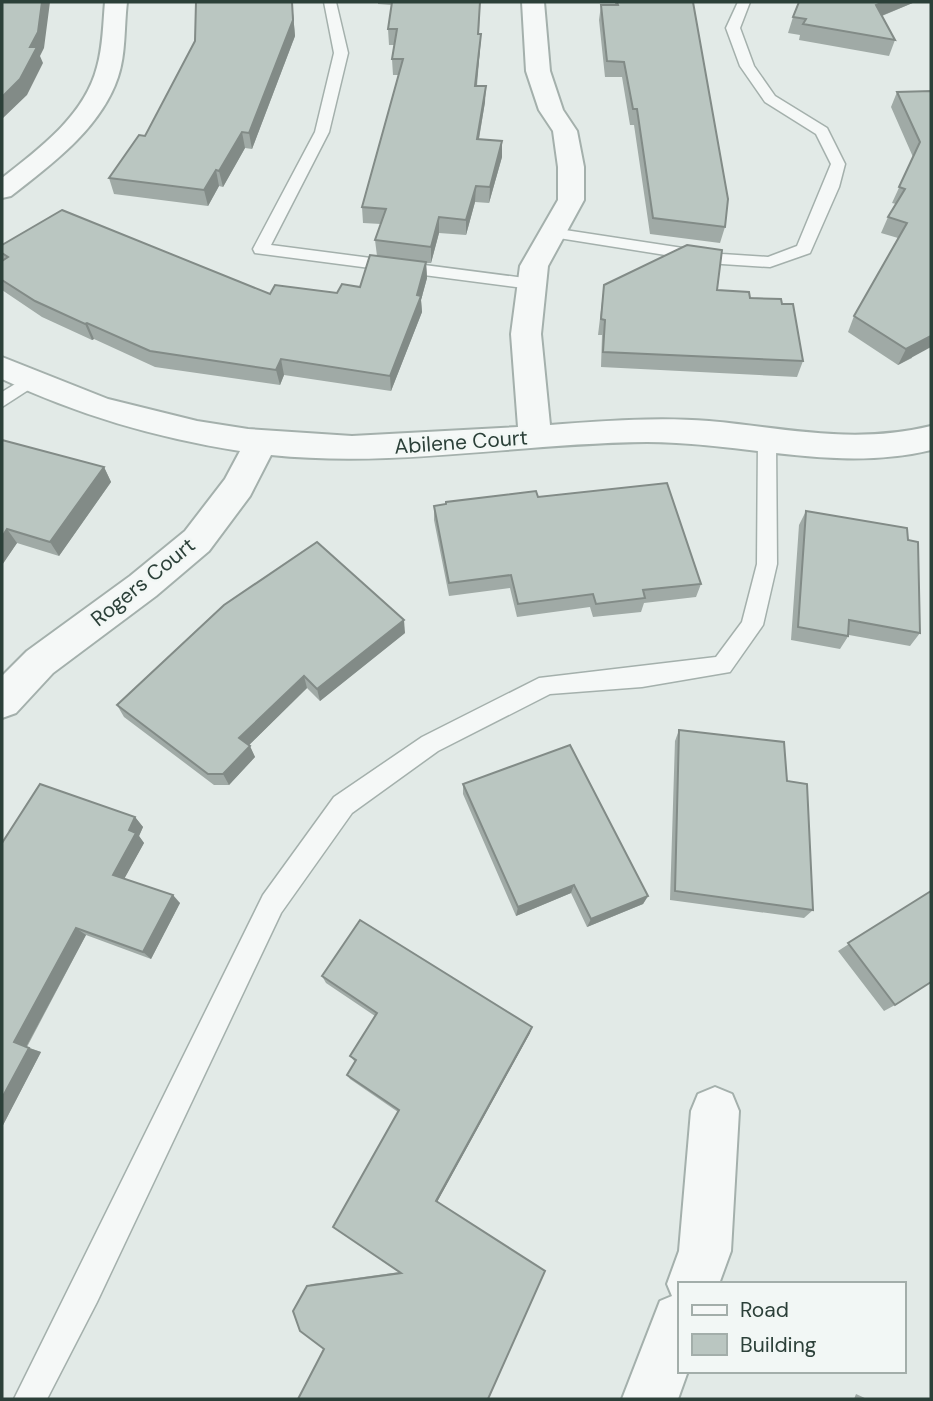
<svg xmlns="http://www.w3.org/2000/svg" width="933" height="1401" font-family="'DM Sans',sans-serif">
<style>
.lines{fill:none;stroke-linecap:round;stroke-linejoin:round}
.service-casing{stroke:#a4b0ac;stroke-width:3}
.minor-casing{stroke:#a4b0ac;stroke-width:4}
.tertiary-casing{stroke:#a4b0ac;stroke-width:4}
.service{fill:#f5f8f7;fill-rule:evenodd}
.minor{fill:#f5f8f7;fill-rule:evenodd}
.tertiary{fill:#f5f8f7;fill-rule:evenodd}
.wall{fill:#a0aaa6}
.shaded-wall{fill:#828b87}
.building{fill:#bac6c1;stroke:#828b87;stroke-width:2}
.labels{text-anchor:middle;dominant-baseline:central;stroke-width:5;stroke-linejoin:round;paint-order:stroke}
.street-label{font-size:21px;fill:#2c4039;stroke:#f2f7f5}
</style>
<rect width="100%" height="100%" fill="#e2eae7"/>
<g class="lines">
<!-- service casing -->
<g class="service-casing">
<g id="service">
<path d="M324,2H336L348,53L329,132L271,245L532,279L538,280L540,284L538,288L532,289L255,253L253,249L315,132L334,53Z"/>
<path d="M738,2H750L740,28L754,66L775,96L827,128L845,164L839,187L810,253L770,267L722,264L546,236L544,233L552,228L722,254L768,257L797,246L831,164L816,134L765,102L740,66L726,28Z"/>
<path d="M30,375L36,377L39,381L36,385L2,407V392Z"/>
<path d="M767,432L774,434L776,439L777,564L763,625L730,672L642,687L550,694L438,751L352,813L281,913L97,1302L47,1399H14L263,895L334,797L422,737L539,678L716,657L742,622L757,564L758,439L760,434Z"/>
</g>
</g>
<!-- minor casing -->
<g class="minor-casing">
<g id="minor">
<path d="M522,2H544L550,71L563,110L577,131L584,167V200L548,266L541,334L550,425C603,421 656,417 709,421C787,428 853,445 931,426V450C836,473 743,442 647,442C521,443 397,468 271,455L250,496L209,551L156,596L53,673L16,713L2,718V676L27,651L130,576L185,531L225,479L240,451C157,438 78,415 2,379V357L108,399L197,421L248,429L352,436L518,427L511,334L520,266L558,200V167L553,131L539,110L526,71Z"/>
<path d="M715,1087L732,1094L739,1111L731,1251L719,1284H679V1371H688L678,1399H622L660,1301L672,1296L667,1284L679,1251L691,1111L698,1094Z"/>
</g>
</g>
<!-- tertiary casing -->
<g class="tertiary-casing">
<path id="tertiary" d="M105,2H127C124,27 126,53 118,77C101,128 52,164 11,196L2,198V178C39,149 85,115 97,67C103,46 103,24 105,2Z"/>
</g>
<!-- service -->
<use href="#service" class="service"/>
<!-- minor -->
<use href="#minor" class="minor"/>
<!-- tertiary -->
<use href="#tertiary" class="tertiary"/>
</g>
<!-- wall -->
<g class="wall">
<path d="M292,2L295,36L252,149L245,148L223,187L219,186L208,206L114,194L109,178Z"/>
<path d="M378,2H480L479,34H481L480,49L477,86L485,102L479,139L502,157L489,203L475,202L466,235L439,233L431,263H426L427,278L421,300L422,312L391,391L284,375L280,385L155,367L94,339L92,340L42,317L2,290V245L270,294L337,293L360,287L377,256L375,240L381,224L363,223L362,207L399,75H393L392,59L395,45H389L388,29L392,5L378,4Z"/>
<path d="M615,2H693L725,227L720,243L650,234L634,125H630L622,77H605L599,20L601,5H615Z"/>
<path d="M799,2H915L882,16L895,40L889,56L799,40L800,35L788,33L793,17Z"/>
<path d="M931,91L912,358L898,365L848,332L854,316L898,238L881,233L888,217L896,204L892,203L913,157L891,107L897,92Z"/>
<path d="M604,285L717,290L782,304L803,361L797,377L601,367L602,335H598Z"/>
<path d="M2,440L104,467L111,482L59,556L17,543L2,565Z"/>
<path d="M538,497L701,584L696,597L644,603L641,612L593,617L590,607L517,617L510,588L449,596L434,520V506Z"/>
<path d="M806,511L908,540L920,633L910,646L849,635L840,649L791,640L799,525Z"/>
<path d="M405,633L320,701L307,688L249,745L255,757L229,785H214L124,717L117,705Z"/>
<path d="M679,730L813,910L804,918L670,900L675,741Z"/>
<path d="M463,784L648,896L643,904L587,927L571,893L516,916L463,794Z"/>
<path d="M135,817L143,827L139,836L144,843L124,878L180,903L151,959L86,935L27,1047L41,1052L2,1127V843Z"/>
<path d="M931,891V985L929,983L895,1005L884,1011L838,951Z"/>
<path d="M322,976L530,1033L437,1202L488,1399L324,1349L307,1286L312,1284L400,1272L398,1112L350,1079L347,1075L355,1062L350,1056L375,1016L326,983Z"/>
<path d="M856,1394L867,1399H854Z"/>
</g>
<!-- shaded-wall -->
<g class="shaded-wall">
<path d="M42,2H50L44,48L40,56L43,63L27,95L2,119V97L30,47Z"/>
<path d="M292,2L295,36L252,149L249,133Z"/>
<path d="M884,2H915L871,20L876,5Z"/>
<path d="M481,34L480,49L475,101V86Z"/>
<path d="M486,86L485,102L476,155L477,139Z"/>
<path d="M242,132L245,148L223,187L219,171Z"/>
<path d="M502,141V157L489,203L490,187Z"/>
<path d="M216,170L219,186L208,206L204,190Z"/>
<path d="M476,186L475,202L466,235V220Z"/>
<path d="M439,217V233L431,263V247Z"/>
<path d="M426,262L427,278L421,300L422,312L391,391L390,376L417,295Z"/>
<path d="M87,323L94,339L92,340L85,324Z"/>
<path d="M931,336V347L898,365L906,349Z"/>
<path d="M281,359L284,375L280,385L276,370Z"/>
<path d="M104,467L111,482L59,556L50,542Z"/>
<path d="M7,529L17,543L2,565V537Z"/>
<path d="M404,620L405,633L320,701L317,689Z"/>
<path d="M304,676L307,688L245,749L239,738Z"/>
<path d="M250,746L255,757L229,785L223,774Z"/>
<path d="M135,817L143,827L139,836L144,843L122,883L113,875L129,830Z"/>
<path d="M574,885L571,893L516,916L518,907Z"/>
<path d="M173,895L180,903L151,959L143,952Z"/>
<path d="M648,896L643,904L587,927L591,919Z"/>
<path d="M76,928L86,935L26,1047L14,1042Z"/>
<path d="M532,1027L530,1033L437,1202L436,1201Z"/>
<path d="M29,1048L41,1052L2,1127V1098Z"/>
</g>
<!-- building -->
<g class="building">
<path d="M2,2H42L38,32L30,47H37L20,79L2,97Z"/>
<path d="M196,2H292L293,20L249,133L242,132L219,171L216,170L204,190L109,178L139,135L145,136L195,41Z"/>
<path d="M392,2H480L478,34H481L475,86H486L477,139L502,141L490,187L476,186L466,220L439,217L431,247L375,240L386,209L362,207L403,59H392L397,29H388Z"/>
<path d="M617,2H693L728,199L725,227L653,218L637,109H633L624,62L607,61L601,5H618Z"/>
<path d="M799,2H884L876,5L895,40L803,24L806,19L793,17Z"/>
<path d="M931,91V336L906,349L854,316L907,223L888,217L905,189L899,187L920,142L897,92Z"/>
<path d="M62,210L270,294L275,285L337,293L342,284L360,287L370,255L426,262L417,295L421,296L390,376L281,359L276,370L150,351L87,323L85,324L35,301L2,280V261L8,257L2,253V245Z"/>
<path d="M687,245L722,250L717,290L749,292L750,298L781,299L782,304H793L803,361L603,352L605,320L601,319L604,285Z"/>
<path d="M2,440L104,467L50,542L7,529L2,537Z"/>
<path d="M667,483L701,584L643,590L645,598L596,604L593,594L518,604L511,575L449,583L434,506L446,504V502L536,491L538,497Z"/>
<path d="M806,511L907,528L908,540L918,542L920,633L849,620L848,636L798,627Z"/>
<path d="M317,542L404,620L317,689L304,676L239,738L250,746L223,774H208L117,705L224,605Z"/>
<path d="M679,730L784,742L787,781L807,784L813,910L675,891Z"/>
<path d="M570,745L648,896L591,919L574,885L518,907L463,784Z"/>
<path d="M40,784L135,817L129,830L136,833L113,875L173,895L143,952L76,928L14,1042L29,1048L2,1098V843Z"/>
<path d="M931,891V982L895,1005L848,943Z"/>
<path d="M360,920L532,1027L436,1201L545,1271L488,1399H298L324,1349L300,1331L293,1311L307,1286L401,1273L333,1227L399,1110L347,1075L356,1060L350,1056L377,1013L322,976Z"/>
</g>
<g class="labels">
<!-- street labels -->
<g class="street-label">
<text transform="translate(461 442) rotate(-4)">Abilene Court</text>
<text transform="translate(143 582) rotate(-39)">Rogers Court</text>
</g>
</g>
<!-- border -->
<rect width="933" height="1401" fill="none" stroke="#2c4039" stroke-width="7"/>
<!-- legend -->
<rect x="678" y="1282" width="228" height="91" fill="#f2f7f5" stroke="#a3aeaa" stroke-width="2"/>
<rect x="692" y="1305" width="35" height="10" fill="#f5f8f7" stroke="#a3aeaa" stroke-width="2"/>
<text x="740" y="1317" font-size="21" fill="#2c4039">Road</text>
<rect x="692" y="1334" width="35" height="21" fill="#bac6c1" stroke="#a3aeaa" stroke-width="2"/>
<text x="740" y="1352" font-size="21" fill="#2c4039">Building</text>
</svg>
